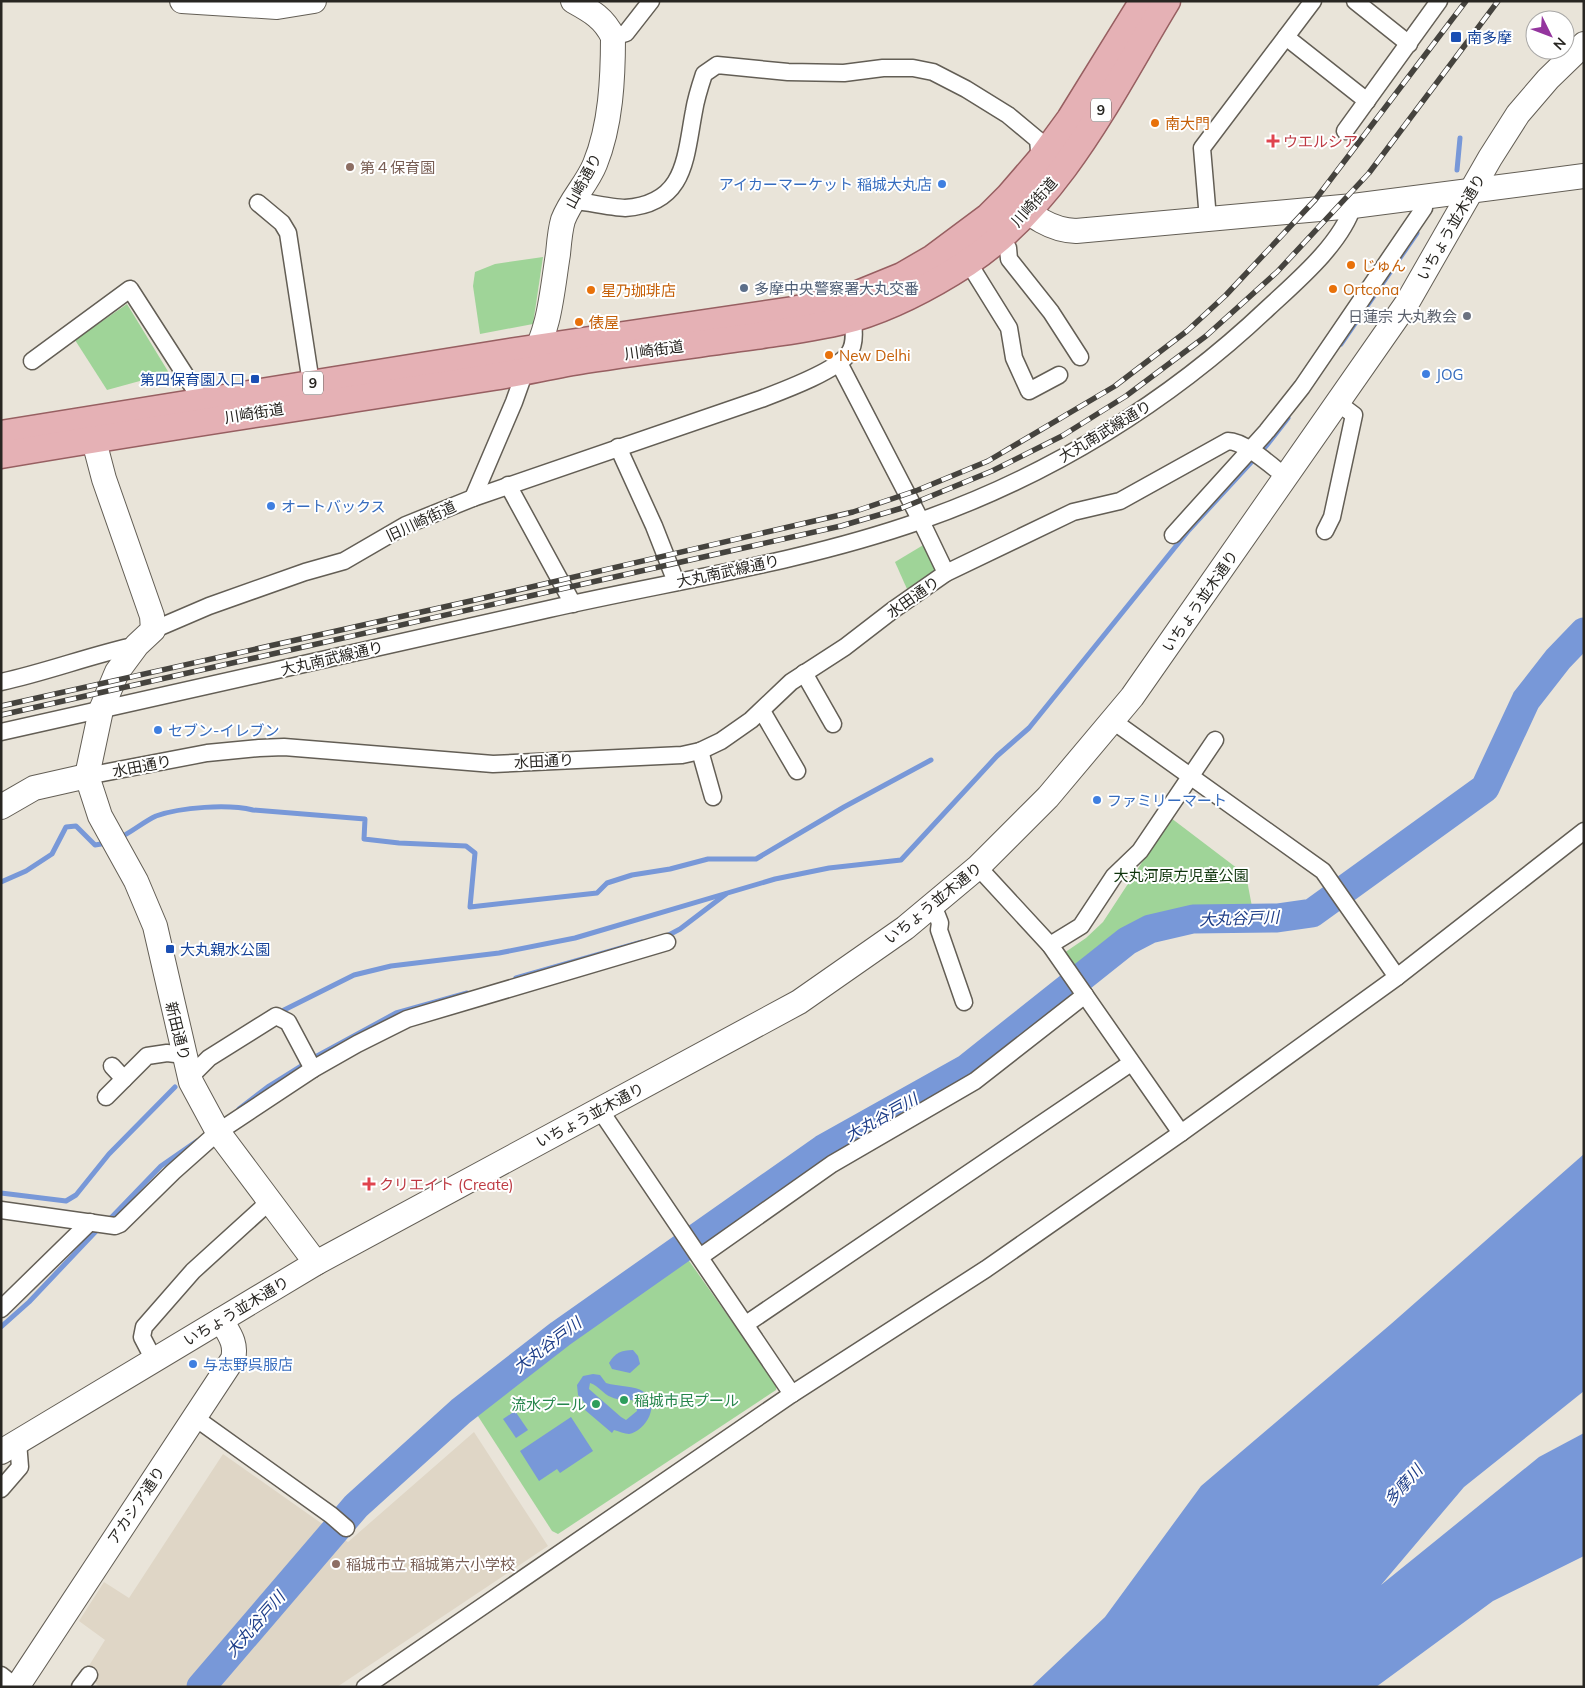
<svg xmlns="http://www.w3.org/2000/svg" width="1585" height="1688" font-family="Mulish,'Noto Sans JP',sans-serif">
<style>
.built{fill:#dfd6c6}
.green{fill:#9fd498}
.water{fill:#7898d8;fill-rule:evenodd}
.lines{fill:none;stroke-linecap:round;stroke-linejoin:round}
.stream{stroke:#7898d8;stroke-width:5}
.river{stroke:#7898d8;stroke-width:29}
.street-casing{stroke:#635e55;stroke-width:19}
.secondary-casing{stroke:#635e55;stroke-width:26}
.primary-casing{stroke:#975f61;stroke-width:29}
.street{stroke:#fff;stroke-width:16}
.secondary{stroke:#fff;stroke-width:24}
.primary{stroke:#e5b1b5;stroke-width:26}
.rail-casing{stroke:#45433e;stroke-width:5.5}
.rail{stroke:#fff;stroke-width:4;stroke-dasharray:11;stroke-linecap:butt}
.transit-dot{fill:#1a4fb4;stroke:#fff;stroke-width:2}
.food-dot{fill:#e8710a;stroke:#fff;stroke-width:2}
.health-dot{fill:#e0444e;stroke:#fff;stroke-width:2}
.education-dot{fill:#8d6e63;stroke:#fff;stroke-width:2}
.shop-dot{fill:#3f7fe0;stroke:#fff;stroke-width:2}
.service-dot{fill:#5c6f8a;stroke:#fff;stroke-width:2}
.worship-dot{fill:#6b7280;stroke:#fff;stroke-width:2}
.leisure-dot{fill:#2e9e5b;stroke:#fff;stroke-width:2}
.labels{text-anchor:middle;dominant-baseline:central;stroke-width:4;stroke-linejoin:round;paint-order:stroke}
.shield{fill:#fff;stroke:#686764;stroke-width:1}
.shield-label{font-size:14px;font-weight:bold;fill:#282622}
.transit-label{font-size:15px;fill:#164399;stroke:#fff;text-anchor:start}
.food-label{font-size:15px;fill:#c56008;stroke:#fff;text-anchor:start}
.health-label{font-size:15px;fill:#be3a42;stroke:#fff;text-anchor:start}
.education-label{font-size:15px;fill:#785e54;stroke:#fff;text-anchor:start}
.street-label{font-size:15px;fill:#282622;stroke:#fff}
.shop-label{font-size:15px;fill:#366cbe;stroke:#fff;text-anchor:start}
.service-label{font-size:15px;fill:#4e5e75;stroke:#fff;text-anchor:start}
.worship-label{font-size:15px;fill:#5b616d;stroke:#fff;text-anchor:end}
.park-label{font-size:15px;fill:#0e340b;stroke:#fff}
.leisure-label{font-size:15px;fill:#27864d;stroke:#fff;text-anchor:start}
.water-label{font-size:16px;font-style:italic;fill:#1d3d88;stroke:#fff}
</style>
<rect width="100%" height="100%" fill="#e9e4d9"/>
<!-- built -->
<path class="built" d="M474,1432L548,1546L337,1687H99L85,1672L105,1640L79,1621L104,1582L129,1598L223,1454L348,1542Z"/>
<!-- green -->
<g class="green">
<path d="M543,257L533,324L480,334L473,286L475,272L495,264Z"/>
<path d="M127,304L169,373L107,390L75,340Z"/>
<path d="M925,544L937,566L935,571L907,589L895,562Z"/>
<path d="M1171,818L1246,875L1253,912C1177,908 1138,923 1079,971L1064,953L1086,938L1103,922Z"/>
<path d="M687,1258L777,1385L776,1390L558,1534L552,1531L474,1410Z"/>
</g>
<!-- water -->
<g class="water">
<path d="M1584,1154V1391L1464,1487L1381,1585L1539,1457L1584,1433V1556L1493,1601L1376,1687H1031L1105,1617L1201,1486L1391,1324Z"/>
<path d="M633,1350L638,1356L640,1364L630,1373L612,1369L609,1363C615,1353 621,1350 633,1350Z"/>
<path d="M593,1374L600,1375L606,1383C618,1387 635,1385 644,1392C661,1404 646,1431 629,1434C625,1434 618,1431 614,1430L612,1433L585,1410L587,1406L578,1395L577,1385L583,1376ZM590,1383C599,1386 603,1394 611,1397C619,1401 627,1398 635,1401L637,1411L626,1420L621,1417L589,1389Z"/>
<path d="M515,1411L528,1430L516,1438L503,1419Z"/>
<path d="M571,1417L593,1451L560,1473L557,1469L539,1481L520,1451Z"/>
</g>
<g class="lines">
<!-- stream -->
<g class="stream">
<path d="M1457,170L1460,138"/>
<path d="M1341,344L1417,233"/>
<path d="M119,838C132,832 143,822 156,816C181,807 228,804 253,810L365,819L364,839L399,843L466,846L475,853L470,907L597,893L607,883L632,875L670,869L708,859H756L844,807L931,760"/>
<path d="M1,882L26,871L52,854L66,827L76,826L95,845L107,843"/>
<path d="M665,937L680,929L726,894"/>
<path d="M516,978L642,942"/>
<path d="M284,1010L354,975L391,966L499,953L575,938L775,879L829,868L901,860L997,756L1029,728L1189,530L1267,445L1288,418"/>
<path d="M239,1109L269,1086L317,1056L396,1013L467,993"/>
<path d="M1,1193L66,1201L76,1195L109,1154L175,1087"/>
<path d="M107,1222L161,1166L197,1141"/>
<path d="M1,1327L29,1302L100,1227"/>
</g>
<!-- river -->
<path class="river" d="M201,1687L356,1506L461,1411L560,1334L823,1149L966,1069L1127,941L1150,929L1193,919L1277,918L1312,913L1485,788L1526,700L1558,659L1584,632"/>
<!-- street casing -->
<g class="street-casing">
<g id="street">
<path d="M1355,1L1409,44"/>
<path d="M613,37L626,33L651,1"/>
<path d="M1286,37L1367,101"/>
<path d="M1345,131L1439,1"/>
<path d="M572,200C586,202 614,208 625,208C686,204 685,158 694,111C696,98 700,86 704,74L717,65L788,72L844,73L883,68H913L933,72L966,89L1008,115L1038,140L1040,160"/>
<path d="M258,203L282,223L288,233L311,383"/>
<path d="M1208,219L1202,148L1313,1"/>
<path d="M1000,238L1008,248L1009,259L1051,312L1080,357"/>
<path d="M968,262L1009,328L1014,358L1029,391L1059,375"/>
<path d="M32,361L130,289L202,401"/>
<path d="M839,363L921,521L946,573"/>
<path d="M618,447L654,526L676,582"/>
<path d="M508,485L573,604"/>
<path d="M473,498L514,402L525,371"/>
<path d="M1325,531L1332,517L1354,415L1338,403"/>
<path d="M1173,535L1267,431L1302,387L1424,208L1421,197"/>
<path d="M153,630L209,606L305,572L344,561L406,525L473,498L761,399C782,391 837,371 849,353C857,342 853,323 851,311"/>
<path d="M804,673L833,724"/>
<path d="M1,682C47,672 91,655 137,645"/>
<path d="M762,711L797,771"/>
<path d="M1113,721L1323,871L1397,977"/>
<path d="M1,732C184,691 366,650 549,609C672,581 800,563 920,521C1049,476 1169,402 1268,308C1297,281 1341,244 1353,206"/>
<path d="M700,751L713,797"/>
<path d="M87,776L207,753L259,748L284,747L493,764L682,755L700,751L721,741L751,720L791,682L845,647L893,610L946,573L1073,512L1120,501L1228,441C1245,441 1274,468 1287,478"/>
<path d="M978,867L1050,945L1181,1133"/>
<path d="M933,905L940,923L939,930L964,1002"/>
<path d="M1050,945L1081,926L1114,876L1140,851L1215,740"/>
<path d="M112,1066L124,1079"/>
<path d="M197,1070L209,1058L276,1016L288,1022L313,1069"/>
<path d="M106,1097L147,1056L167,1053L184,1055"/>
<path d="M600,1110L792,1394"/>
<path d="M1,1210L115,1226L120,1224L173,1172L218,1132L313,1069L357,1044L407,1019L667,942"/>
<path d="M700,1257L832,1164L975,1081L1085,995"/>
<path d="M1,1309L90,1222"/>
<path d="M746,1324L1131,1063"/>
<path d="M154,1360L142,1337L144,1327L193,1271L270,1201"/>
<path d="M194,1417L331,1515L346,1528"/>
<path d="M1,1489L20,1467L18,1442"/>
<path d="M1,1675L16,1687"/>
<path d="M80,1687L89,1675"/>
<path d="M365,1687L792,1394L986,1269L1181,1133L1397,977L1584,831"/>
</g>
</g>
<!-- secondary casing -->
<g class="secondary-casing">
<g id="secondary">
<path d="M182,1L277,7L314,1"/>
<path d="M1013,199C1032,216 1050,230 1076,231L1353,206L1584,176"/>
<path d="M530,363C550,330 552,291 558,254C559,243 560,230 563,220C571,199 587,184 595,164C611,125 613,78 613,37C604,18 591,11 573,1"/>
<path d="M89,422L104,479L152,616L153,630L137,645L117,672L101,710L87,776L100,816L136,881L155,926L191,1082L218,1132L316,1263"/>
<path d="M1,807L34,788L87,776"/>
<path d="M1,1452L316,1263L799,1002L905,928L978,867L1048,797L1132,697L1407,303L1490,158L1518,114L1548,79L1584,44"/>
<path d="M17,1687L233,1359C237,1343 229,1334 221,1320"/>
</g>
</g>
<!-- primary casing -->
<g class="primary-casing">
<g id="primary">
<path d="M1,434L509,352L793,310L848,298L902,276L933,258L988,217L1009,196L1040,160L1070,119L1143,1"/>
<path d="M1,455C165,427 329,403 493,377C524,372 554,365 585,360C642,351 699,344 756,336C788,331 823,327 854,318C894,306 933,285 967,263C1060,202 1111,93 1167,1"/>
</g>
</g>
<!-- street -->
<use href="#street" class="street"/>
<!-- secondary -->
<use href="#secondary" class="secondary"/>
<!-- primary -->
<use href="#primary" class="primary"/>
<!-- rail casing -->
<g class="rail-casing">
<g id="rail">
<path d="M1,706L475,600L853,512L918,490L988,461L1115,386L1187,331L1226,295L1315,200L1466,1"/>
<path d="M1,715L841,526L902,508L992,471L1062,436L1126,396L1206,336L1277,272L1369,173L1498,1"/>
</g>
</g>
<!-- rail -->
<use href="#rail" class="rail"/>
</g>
<!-- markers -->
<g class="transit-dot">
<rect x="1450" y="31" width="12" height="12" rx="2.5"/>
<rect x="250" y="374" width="10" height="10" rx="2.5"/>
<rect x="165" y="944" width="10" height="10" rx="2.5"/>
</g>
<g class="food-dot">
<circle cx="1155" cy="123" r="5"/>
<circle cx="1351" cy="265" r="5"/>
<circle cx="1333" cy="289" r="5"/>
<circle cx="591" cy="290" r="5"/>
<circle cx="579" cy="322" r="5"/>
<circle cx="829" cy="355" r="5"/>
</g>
<g class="health-dot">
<path d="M1270.5 133.5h5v5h5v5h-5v5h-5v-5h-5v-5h5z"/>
<path d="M366.5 1176.5h5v5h5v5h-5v5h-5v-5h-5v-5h5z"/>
</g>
<g class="education-dot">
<circle cx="350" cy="167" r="5"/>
<circle cx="336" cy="1564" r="5"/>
</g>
<g class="shop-dot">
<circle cx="942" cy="184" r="5"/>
<circle cx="1426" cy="374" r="5"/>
<circle cx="271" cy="506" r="5"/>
<circle cx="158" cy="730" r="5"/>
<circle cx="1097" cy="800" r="5"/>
<circle cx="193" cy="1364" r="5"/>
</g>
<circle class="service-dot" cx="744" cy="288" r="5"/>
<circle class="worship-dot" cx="1467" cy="316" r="5"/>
<g class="leisure-dot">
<circle cx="624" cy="1400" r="5"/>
<circle cx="596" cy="1404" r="5"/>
</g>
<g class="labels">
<!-- shield labels -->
<g class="shield">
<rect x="1091" y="98.5" width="20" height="23" rx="4"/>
<rect x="303" y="371.5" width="20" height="23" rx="4"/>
</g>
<g class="shield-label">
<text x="1101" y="110">9</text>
<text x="313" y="383">9</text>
</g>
<!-- transit labels -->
<g class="transit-label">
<text x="1467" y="37">南多摩</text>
<text x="245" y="379" text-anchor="end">第四保育園入口</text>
<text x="180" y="949">大丸親水公園</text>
</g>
<!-- food labels -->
<g class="food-label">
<text x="1165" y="123">南大門</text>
<text x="1361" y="265">じゅん</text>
<text x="1343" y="289">Ortcona</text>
<text x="601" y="290">星乃珈琲店</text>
<text x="589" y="322">俵屋</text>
<text x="839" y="355">New Delhi</text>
</g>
<!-- health labels -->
<g class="health-label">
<text x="1283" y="141">ウエルシア</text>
<text x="379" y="1184">クリエイト (Create)</text>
</g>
<!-- education labels -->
<g class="education-label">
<text x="360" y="167">第４保育園</text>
<text x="346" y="1564">稲城市立 稲城第六小学校</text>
</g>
<!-- street labels -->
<g class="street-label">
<text transform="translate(583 181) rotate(-62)">山崎通り</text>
<text transform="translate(1034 202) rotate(-48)">川崎街道</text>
<text transform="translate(1451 227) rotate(-60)">いちょう並木通り</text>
<text transform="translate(654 350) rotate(-8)">川崎街道</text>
<text transform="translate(254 413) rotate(-9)">川崎街道</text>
<text transform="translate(1105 431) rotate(-31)">大丸南武線通り</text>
<text transform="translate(421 521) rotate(-25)">旧川崎街道</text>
<text transform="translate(728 571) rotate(-12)">大丸南武線通り</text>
<text transform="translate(913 597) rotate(-35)">水田通り</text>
<text transform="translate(1200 601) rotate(-55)">いちょう並木通り</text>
<text transform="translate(332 658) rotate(-13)">大丸南武線通り</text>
<text transform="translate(544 761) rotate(-3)">水田通り</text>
<text transform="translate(142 766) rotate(-11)">水田通り</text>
<text transform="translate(933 903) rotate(-39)">いちょう並木通り</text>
<text transform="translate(178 1031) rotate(76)">新田通り</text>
<text transform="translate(590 1115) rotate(-28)">いちょう並木通り</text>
<text transform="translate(236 1311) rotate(-31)">いちょう並木通り</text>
<text transform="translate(136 1505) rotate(-56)">アカシア通り</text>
</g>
<!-- shop labels -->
<g class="shop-label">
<text x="932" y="184" text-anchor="end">アイカーマーケット 稲城大丸店</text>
<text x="1436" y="374">JOG</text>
<text x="281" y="506">オートバックス</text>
<text x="168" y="730">セブン-イレブン</text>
<text x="1107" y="800">ファミリーマート</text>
<text x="203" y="1364">与志野呉服店</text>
</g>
<!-- service labels -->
<g class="service-label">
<text x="754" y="288">多摩中央警察署大丸交番</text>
</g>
<!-- worship labels -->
<g class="worship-label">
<text x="1457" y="316">日蓮宗 大丸教会</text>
</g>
<!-- park labels -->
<g class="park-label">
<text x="1181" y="875">大丸河原方児童公園</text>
</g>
<!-- leisure labels -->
<g class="leisure-label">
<text x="634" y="1400">稲城市民プール</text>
<text x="586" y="1404" text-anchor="end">流水プール</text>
</g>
<!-- water labels -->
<g class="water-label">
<text transform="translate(1239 918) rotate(-2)">大丸谷戸川</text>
<text transform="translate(881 1117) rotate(-29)">大丸谷戸川</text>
<text transform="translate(547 1345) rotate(-37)">大丸谷戸川</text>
<text transform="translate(1403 1485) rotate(-48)">多摩川</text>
<text transform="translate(255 1624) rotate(-49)">大丸谷戸川</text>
</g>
</g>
<!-- border -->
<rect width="1585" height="1688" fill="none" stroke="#282622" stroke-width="5"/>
<!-- north arrow -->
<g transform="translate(1550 35) rotate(132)"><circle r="24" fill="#ffffff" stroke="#a9a8a7"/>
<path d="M0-4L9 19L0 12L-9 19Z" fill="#94359e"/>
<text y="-8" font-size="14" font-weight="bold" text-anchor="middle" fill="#282622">N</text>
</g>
</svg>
